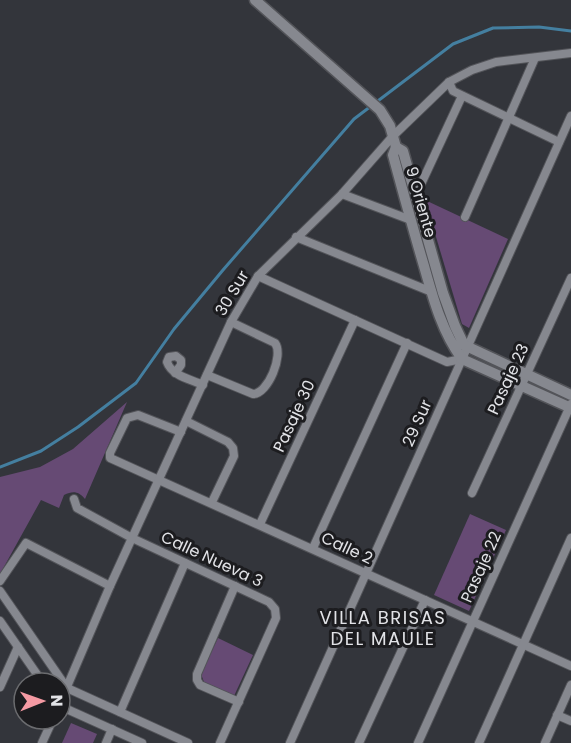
<svg xmlns="http://www.w3.org/2000/svg" width="571" height="743" font-family="Poppins,sans-serif">
<style>
.green{fill:#664a74}
.lines{fill:none;stroke-linecap:round;stroke-linejoin:round}
.stream{stroke:#447fa0;stroke-width:3}
.minor-casing{stroke:#535459;stroke-width:10}
.tertiary-casing{stroke:#535459;stroke-width:13}
.minor{stroke:#86888f;stroke-width:8}
.tertiary{stroke:#86888f;stroke-width:10}
.labels{text-anchor:middle;dominant-baseline:central;stroke-width:6;stroke-linejoin:round;paint-order:stroke}
.street-label{font-size:16px;fill:#e2e3e7;stroke:#1c1c1f}
.neighbourhood-label{font-size:18px;letter-spacing:1.5px;fill:#e2e3e7;stroke:#1c1c1f}
</style>
<rect width="100%" height="100%" fill="#33353b"/>
<!-- green -->
<g class="green">
<path d="M425,200L508,239L469,328L462,324Z"/>
<path d="M127,402L85,499C78,491 73,491 64,495L59,508L41,500L0,574V477L40,467L73,449Z"/>
<path d="M470,514L506,530L469,611L434,595Z"/>
<path d="M218,638L253,655L234,696L204,682L201,674Z"/>
<path d="M71,723L97,734L93,743H62Z"/>
</g>
<g class="lines">
<!-- stream -->
<path class="stream" d="M0,467L41,451L78,427L136,383L174,329L223,270L354,119L453,44L493,28L539,27L571,31"/>
<!-- minor casing -->
<g class="minor-casing">
<g id="minor">
<path d="M449,82L453,91L559,142"/>
<path d="M342,194L411,220"/>
<path d="M415,197L462,96"/>
<path d="M465,217L535,58"/>
<path d="M296,237L432,292"/>
<path d="M258,276L447,362L462,359"/>
<path d="M175,373L181,365V360L176,356L169,357L167,362C172,376 190,379 203,385"/>
<path d="M207,375L253,394C268,394 284,355 275,343L231,322"/>
<path d="M186,421L228,442L233,448L234,456L212,502"/>
<path d="M181,432L138,415L127,418L110,453V458L571,666"/>
<path d="M472,493L571,278"/>
<path d="M74,499L77,508L132,538L269,602L275,609L276,618L220,743"/>
<path d="M260,524L355,320"/>
<path d="M313,548L407,343"/>
<path d="M0,581L26,543L110,586"/>
<path d="M235,586L197,674V680L200,685L239,702"/>
<path d="M0,591L67,688L188,743"/>
<path d="M0,621L43,683"/>
<path d="M0,687L18,647"/>
<path d="M60,703L110,586L231,322L258,276L342,194L393,136L449,82L472,70L496,62L571,53"/>
<path d="M60,706L142,743"/>
<path d="M120,712L185,563"/>
<path d="M557,715L571,721"/>
<path d="M42,743L53,719"/>
<path d="M106,743L112,729"/>
<path d="M290,743L571,116"/>
<path d="M359,743L425,600"/>
<path d="M418,743L571,404"/>
<path d="M479,743L571,538"/>
<path d="M545,743L571,685"/>
</g>
</g>
<!-- tertiary casing -->
<g class="tertiary-casing">
<g id="tertiary">
<path d="M255,0L380,110L390,126L396,147"/>
<path d="M571,395L464,345L455,326L443,293L403,151L396,147L393,155C403,192 413,229 424,266C433,298 442,332 462,359L571,408"/>
</g>
</g>
<!-- minor -->
<use href="#minor" class="minor"/>
<!-- tertiary -->
<use href="#tertiary" class="tertiary"/>
</g>
<g class="labels">
<!-- street labels -->
<g class="street-label">
<text transform="translate(421 202) rotate(74)">9 Oriente</text>
<text transform="translate(232 293) rotate(-59)">30 Sur</text>
<text transform="translate(508 379) rotate(-65)">Pasaje 23</text>
<text transform="translate(294 416) rotate(-65)">Pasaje 30</text>
<text transform="translate(417 423) rotate(-66)">29 Sur</text>
<text transform="translate(347 548) rotate(25)">Calle 2</text>
<text transform="translate(212 559) rotate(25)">Calle Nueva 3</text>
<text transform="translate(481 567) rotate(-66)">Pasaje 22</text>
</g>
<!-- neighbourhood labels -->
<g class="neighbourhood-label">
<text x="383" y="617">VILLA BRISAS<tspan x="383" dy="21">DEL MAULE</tspan></text>
</g>
</g>
<!-- north arrow -->
<g transform="translate(42 701) rotate(89)"><circle r="28" fill="#1c1c1f" stroke="#6b6c6f" stroke-width="1.5"/>
<path d="M0-4.5L10 22L0 15L-10 22Z" fill="#f49aa3"/>
<text y="-9" font-size="16" font-weight="bold" text-anchor="middle" fill="#e2e3e7">N</text>
</g>
</svg>
